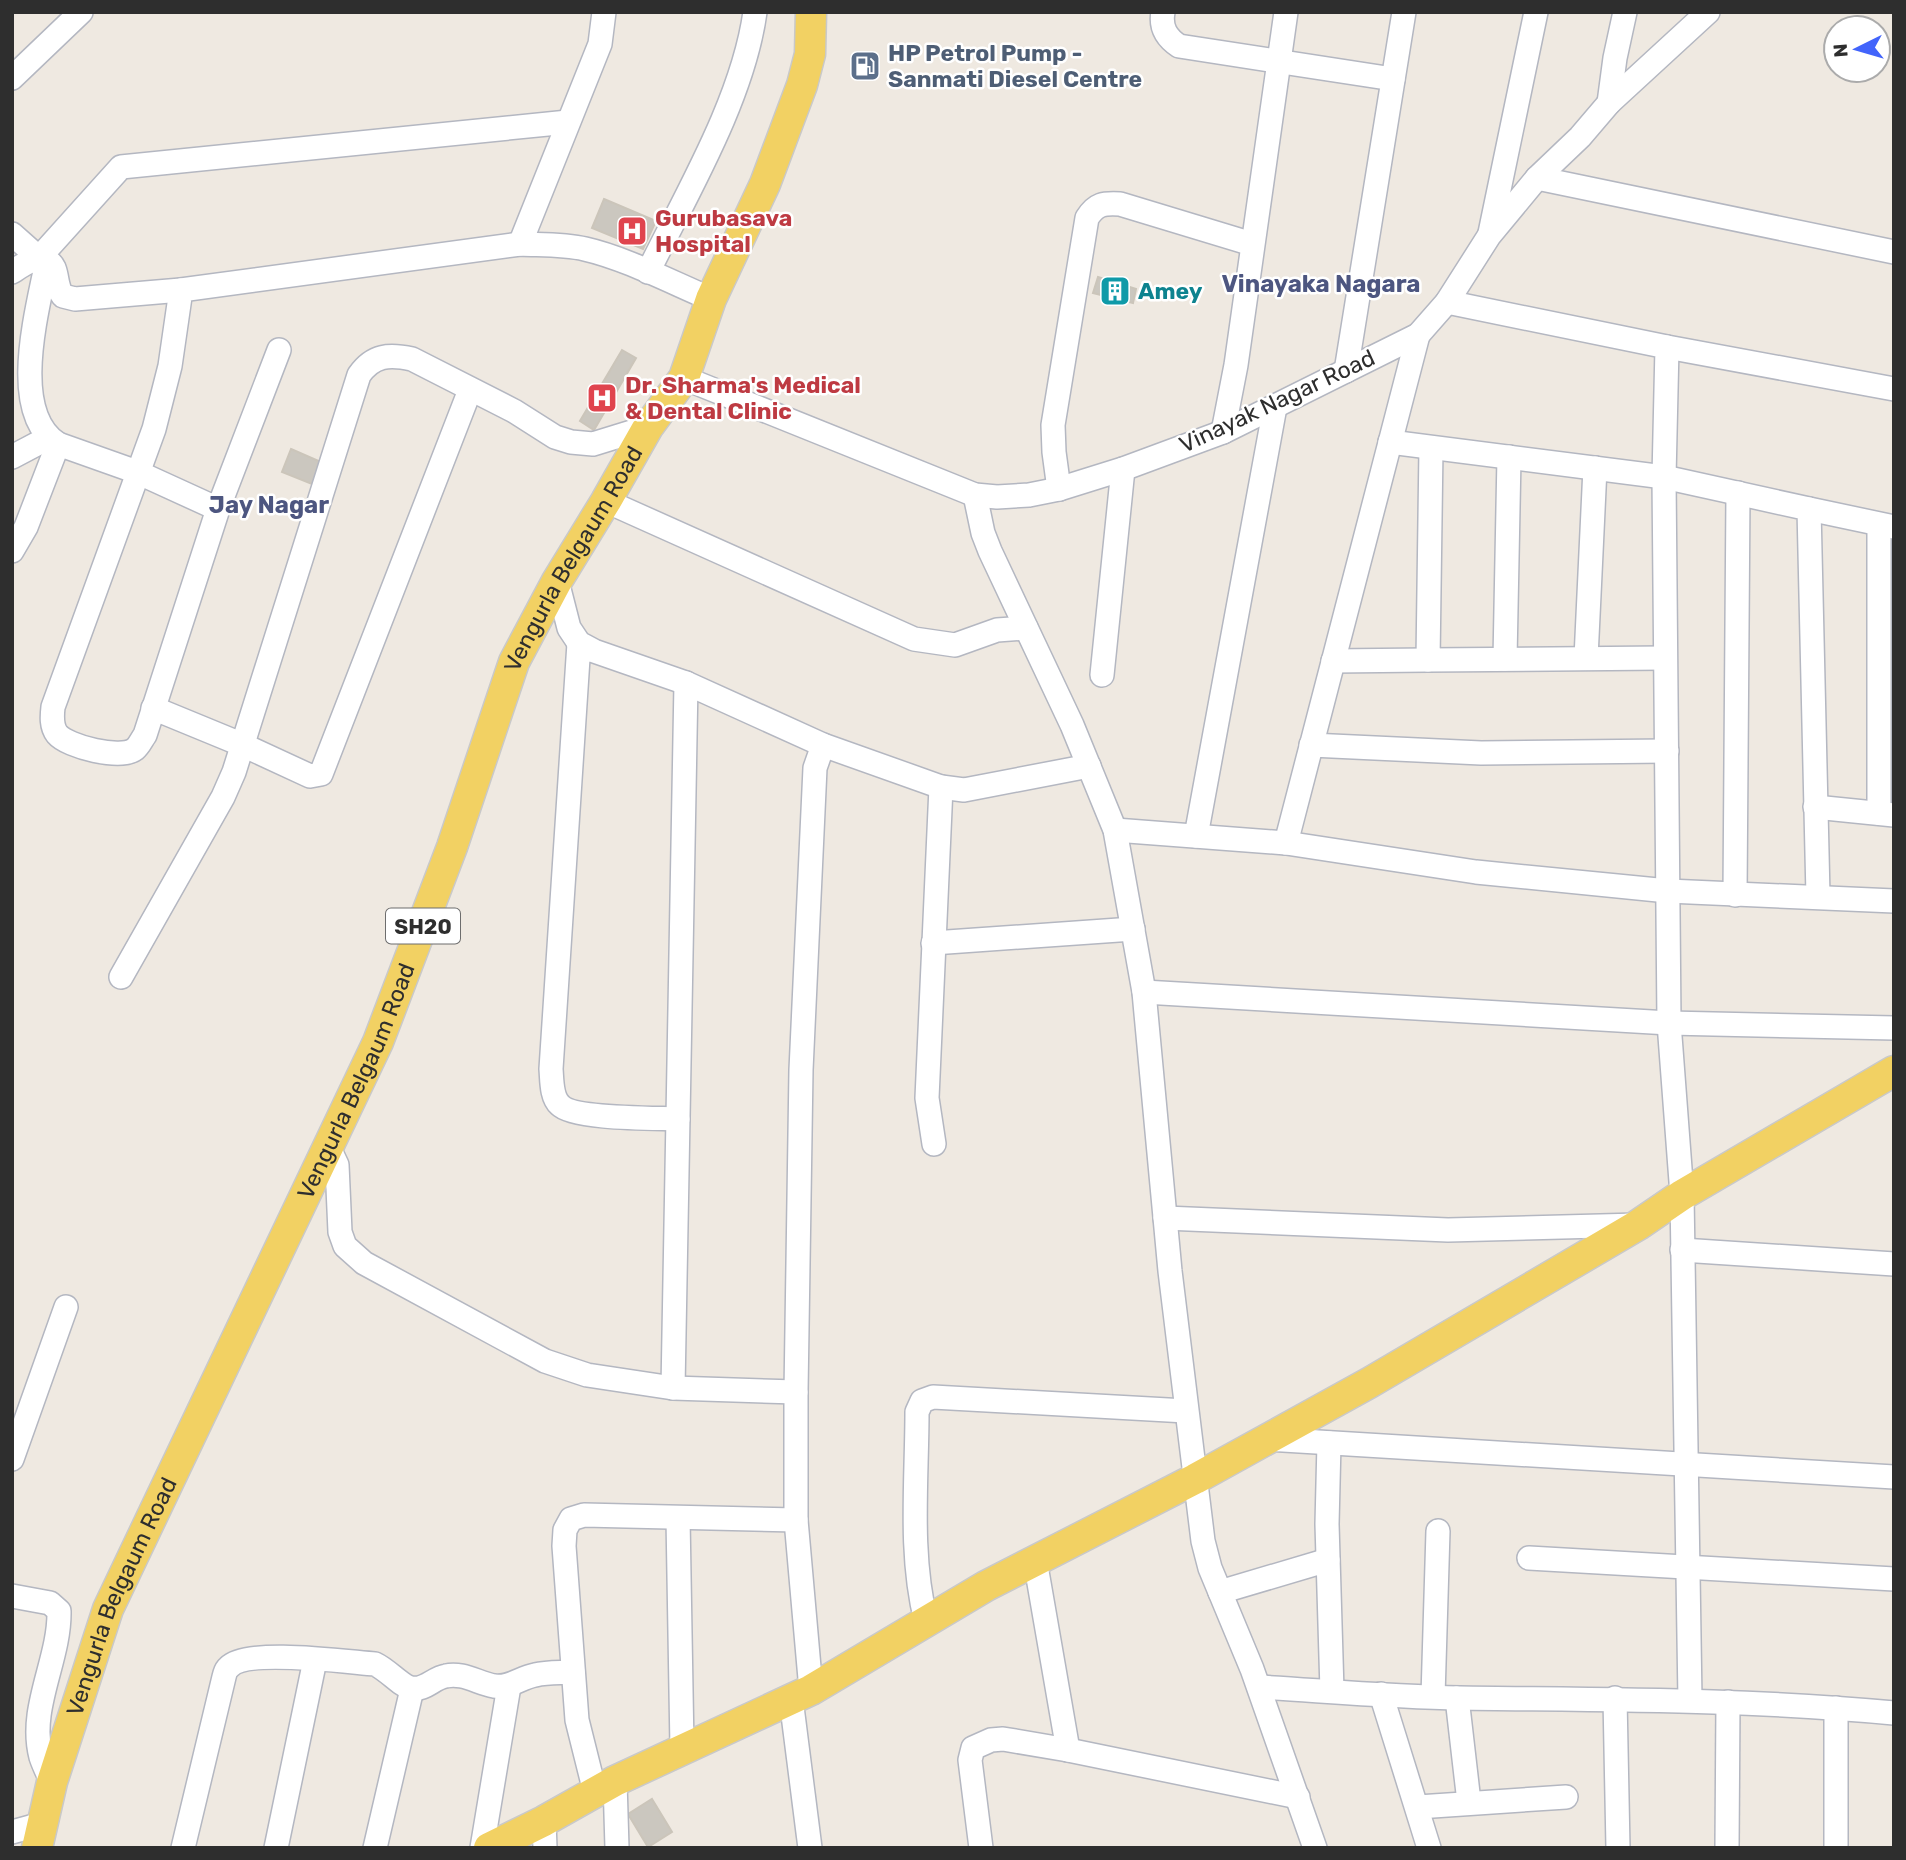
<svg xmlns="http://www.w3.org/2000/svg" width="1906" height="1860" font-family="Rubik,sans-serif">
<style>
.building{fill:#cbc7bf;stroke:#cbc5ba;stroke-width:2}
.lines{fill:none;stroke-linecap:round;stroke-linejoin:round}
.minor-casing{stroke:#b4b7c1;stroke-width:26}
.major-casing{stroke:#c9c9c9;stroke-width:33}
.minor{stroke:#fff;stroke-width:23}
.major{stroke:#f2d163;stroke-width:30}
.labels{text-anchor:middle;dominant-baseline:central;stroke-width:5;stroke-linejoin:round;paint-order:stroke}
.shield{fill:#fff;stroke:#6d6d6d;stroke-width:2}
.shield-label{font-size:21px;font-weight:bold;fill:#2e2e2e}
.service-label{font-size:23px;font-weight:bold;fill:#4e5e75;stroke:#fff;text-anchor:start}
.health-label{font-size:23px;font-weight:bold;fill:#be3a42;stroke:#fff;text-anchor:start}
.culture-label{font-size:23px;font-weight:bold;fill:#0d838f;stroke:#fff;text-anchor:start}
.street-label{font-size:23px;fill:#2e2e2e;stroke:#fff}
.neighbourhood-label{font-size:24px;font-weight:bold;fill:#4d5680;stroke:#fff}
</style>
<rect width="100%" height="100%" fill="#efe9e1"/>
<!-- building -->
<g class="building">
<path d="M604,199L656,221L643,249L592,228Z"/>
<path d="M1098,277L1136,289L1133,303L1093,293Z"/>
<path d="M622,350L636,358L594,430L580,421Z"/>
<path d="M291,449L321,462L312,484L282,472Z"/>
<path d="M652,1799L672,1832L648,1847L628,1814Z"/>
</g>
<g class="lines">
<!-- minor casing -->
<g class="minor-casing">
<g id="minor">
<path d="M1163,12C1160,28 1167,38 1179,46L1393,79"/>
<path d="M12,78L81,12"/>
<path d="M1609,103L1615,58L1625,12"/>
<path d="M1537,178L1894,252"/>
<path d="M1490,233L1536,12"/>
<path d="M12,234L39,258L121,167L568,122"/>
<path d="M520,244L600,44L604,12"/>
<path d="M47,261C38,309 8,412 58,444L137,472L218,509"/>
<path d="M12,272C24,264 44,249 54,268C58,278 56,287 63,296L75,299L181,290"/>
<path d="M648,272C687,193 743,99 755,12"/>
<path d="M1447,302L1667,347L1664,477L1669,1023L1682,1195L1690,1700"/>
<path d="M1667,347L1894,389"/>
<path d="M279,350L218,509L145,735C142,739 139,746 135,749C121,760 68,747 57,734C51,726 52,716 53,707L154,429L170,366L181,290L520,244C542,245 564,244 585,249C625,258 673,283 711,299"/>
<path d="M1346,371L1404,12"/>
<path d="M684,378L975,495L997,497L1029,495L1059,489L1123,469L1223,432L1418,335L1447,302L1489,236L1537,178L1580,137L1609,103L1708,12"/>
<path d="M1223,432L1236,365L1286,12"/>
<path d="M1390,442L1664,477L1809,509L1818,896"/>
<path d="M1431,448L1428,660L1665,658"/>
<path d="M12,457L48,438"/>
<path d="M1059,489L1054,452L1053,425L1087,218C1096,204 1103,203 1120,204L1252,244"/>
<path d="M975,495L983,533L990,551L1072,725L1115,830L1144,992L1170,1271L1203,1541L1210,1568L1252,1669L1315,1848"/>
<path d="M606,501L914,639L955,645L997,630L1026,628"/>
<path d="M1809,509L1894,527"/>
<path d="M1879,525V813"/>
<path d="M12,551L26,527L58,444"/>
<path d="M557,581L569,628L579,643L594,651L686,683L823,745L941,787L964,790L1089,766"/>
<path d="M579,643L551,1069C552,1080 551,1097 560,1105C573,1119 656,1118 678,1119"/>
<path d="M1586,658L1595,468"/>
<path d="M1505,659L1509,457"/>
<path d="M1333,661L1428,660"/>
<path d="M1102,675L1123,469"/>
<path d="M153,708L243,745L310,776L321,774L470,390"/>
<path d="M1311,745L1481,753L1667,751"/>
<path d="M1815,807L1894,815"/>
<path d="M1115,830L1286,843L1476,872L1668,891L1894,901"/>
<path d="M1196,836L1275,407"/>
<path d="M1286,843L1418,335"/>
<path d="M1735,895L1738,493"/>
<path d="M933,943L1133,929"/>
<path d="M121,977L223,797L234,772L359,375C373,355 389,354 412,359L514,411L555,437L571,442L593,444L648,427"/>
<path d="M1144,992L1669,1023L1894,1028"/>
<path d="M934,1144L927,1098L941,787"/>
<path d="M329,1148L337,1165L340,1232L345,1246L364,1263L545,1361L587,1375L673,1388L796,1392"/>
<path d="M1165,1218L1448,1230L1638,1225"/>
<path d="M1682,1250L1894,1264"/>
<path d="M673,1388L686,683"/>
<path d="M1268,1439L1894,1477"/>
<path d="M1329,1443L1327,1524L1332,1691"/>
<path d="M12,1459L66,1307"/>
<path d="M678,1518L682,1748"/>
<path d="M1529,1558L1894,1579"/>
<path d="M1035,1560L1068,1750"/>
<path d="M1220,1592L1328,1560"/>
<path d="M12,1596L50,1603L59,1611C60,1660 28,1708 41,1757C44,1766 48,1774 52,1782"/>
<path d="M926,1621C909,1554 917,1480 917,1412L922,1401L933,1397L1186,1411"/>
<path d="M1259,1687C1326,1691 1393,1697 1460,1698C1605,1700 1749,1699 1894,1713"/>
<path d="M811,1690L796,1520V1392L801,1070L815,768L823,745"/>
<path d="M1381,1694L1429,1848"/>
<path d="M1433,1696L1438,1531"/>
<path d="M1457,1698L1469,1802"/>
<path d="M1615,1698L1618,1848"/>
<path d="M791,1699L810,1848"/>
<path d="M1836,1708V1848"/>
<path d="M615,1781L617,1848"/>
<path d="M595,1792L577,1720L564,1546L565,1530L571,1519L584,1515L796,1520"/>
<path d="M1418,1807L1566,1797"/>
<path d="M544,1821L545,1848"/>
<path d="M12,1832L41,1824"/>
<path d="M183,1848L224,1677C225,1673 226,1669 229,1667C247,1648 347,1662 375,1664C388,1670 401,1686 411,1688C425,1691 433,1678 446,1676C462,1672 478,1683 494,1686C510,1688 520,1678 535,1675C548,1672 561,1673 573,1672"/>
<path d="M276,1848L315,1660"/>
<path d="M375,1848L412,1689"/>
<path d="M482,1848L509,1686"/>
<path d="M981,1848L970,1760L973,1748L991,1740L1003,1739L1068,1750L1298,1797"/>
<path d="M1727,1848L1728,1702"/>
</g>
</g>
<!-- major casing -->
<g class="major-casing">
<g id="major">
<path id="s1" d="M37,1848L52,1782L108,1609L378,1042L452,847L514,662L557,581L606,501L648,427L684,378L711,299L765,184L802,85L810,54L811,12"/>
<path d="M489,1848L544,1821L615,1781L811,1690L986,1586L1195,1479L1369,1383L1638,1225L1682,1195L1894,1071"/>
</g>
</g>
<!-- minor -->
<use href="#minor" class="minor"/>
<!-- major -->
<use href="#major" class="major"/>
</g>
<!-- icons -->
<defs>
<g id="fuel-square" transform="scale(1.575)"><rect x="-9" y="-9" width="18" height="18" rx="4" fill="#5c6f8a" stroke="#fff"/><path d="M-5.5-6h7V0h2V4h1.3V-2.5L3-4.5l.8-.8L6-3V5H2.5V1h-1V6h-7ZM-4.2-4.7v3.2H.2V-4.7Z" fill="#fff"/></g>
<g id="hospital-square" transform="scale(1.575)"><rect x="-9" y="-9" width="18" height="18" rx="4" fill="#e0444e" stroke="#fff"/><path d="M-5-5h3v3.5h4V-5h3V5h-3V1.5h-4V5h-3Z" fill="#fff"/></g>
<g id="building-square" transform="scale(1.575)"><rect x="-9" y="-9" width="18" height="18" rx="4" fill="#0f9aa8" stroke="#fff"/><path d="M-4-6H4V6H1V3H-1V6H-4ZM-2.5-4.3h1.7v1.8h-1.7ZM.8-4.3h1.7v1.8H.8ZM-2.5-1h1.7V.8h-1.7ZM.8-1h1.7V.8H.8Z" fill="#fff"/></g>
</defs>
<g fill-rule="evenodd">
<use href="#fuel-square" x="865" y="66"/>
<use href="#hospital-square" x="632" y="231"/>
<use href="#building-square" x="1115" y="291"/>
<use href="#hospital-square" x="602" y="398"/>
</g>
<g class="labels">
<!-- shield labels -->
<rect class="shield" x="386" y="908.5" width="74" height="35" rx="5"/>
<g class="shield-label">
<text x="423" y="926">SH20</text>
</g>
<!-- service labels -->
<g class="service-label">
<text x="888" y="53">HP Petrol Pump -<tspan x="888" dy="26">Sanmati Diesel Centre</tspan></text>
</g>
<!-- health labels -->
<g class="health-label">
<text x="655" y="218">Gurubasava<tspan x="655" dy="26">Hospital</tspan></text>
<text x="625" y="385">Dr. Sharma's Medical<tspan x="625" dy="26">&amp; Dental Clinic</tspan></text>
</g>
<!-- culture labels -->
<g class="culture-label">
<text x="1138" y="291">Amey</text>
</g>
<!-- street labels -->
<g class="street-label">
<text transform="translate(1277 401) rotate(-25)">Vinayak Nagar Road</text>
<text stroke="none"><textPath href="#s1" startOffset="1400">Vengurla Belgaum Road</textPath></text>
<text stroke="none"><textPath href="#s1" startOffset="833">Vengurla Belgaum Road</textPath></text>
<text stroke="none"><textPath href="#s1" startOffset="266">Vengurla Belgaum Road</textPath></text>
</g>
<!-- neighbourhood labels -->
<g class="neighbourhood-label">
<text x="1321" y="284">Vinayaka Nagara</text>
<text x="269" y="505">Jay Nagar</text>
</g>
</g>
<!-- border -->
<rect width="1906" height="1860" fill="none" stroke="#2e2e2e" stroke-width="28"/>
<!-- north arrow -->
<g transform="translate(1857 49) rotate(265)"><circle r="33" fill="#ffffff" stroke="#ababab" stroke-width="2"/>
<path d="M0-5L12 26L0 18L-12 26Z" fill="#4264fb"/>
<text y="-10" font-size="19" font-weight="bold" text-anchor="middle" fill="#2e2e2e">N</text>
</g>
</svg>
